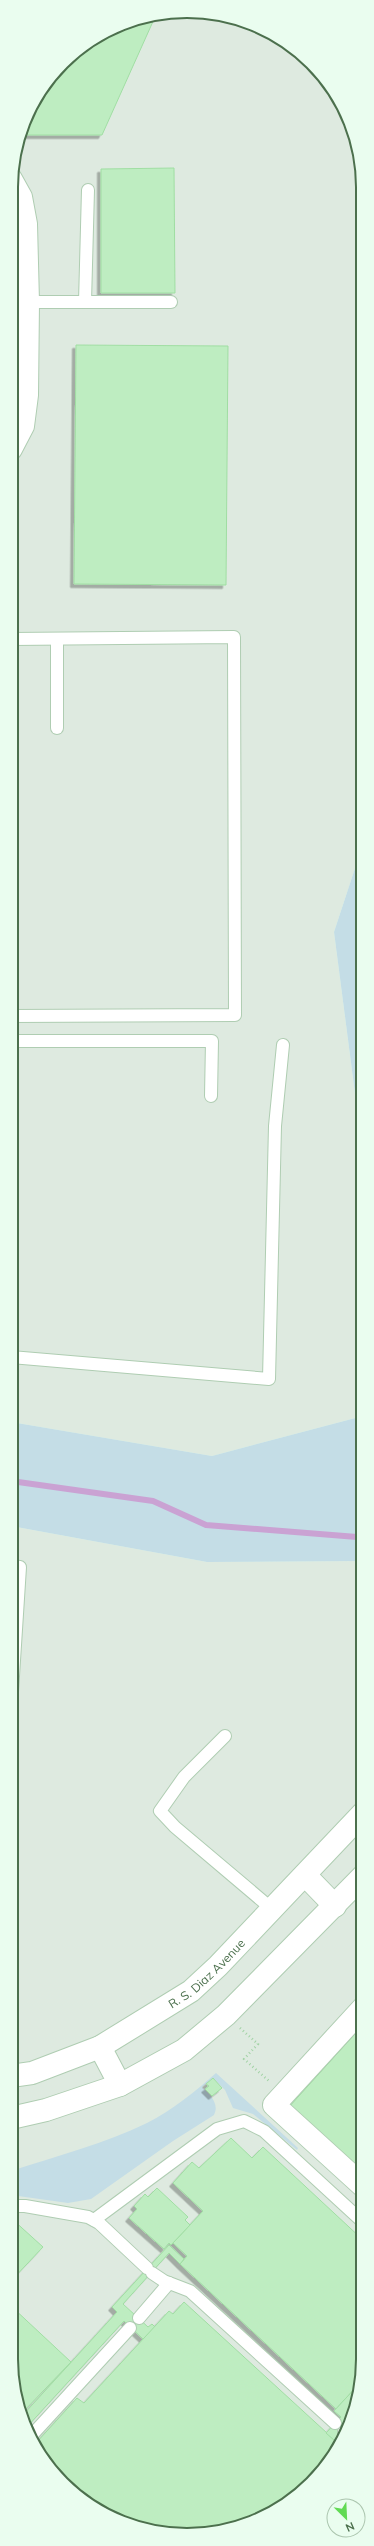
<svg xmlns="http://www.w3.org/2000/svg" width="374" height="2546" font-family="Mulish,sans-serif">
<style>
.industrial{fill:#deeae0}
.green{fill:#c4dde6}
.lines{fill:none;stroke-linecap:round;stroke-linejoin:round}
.stream{stroke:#caa2d3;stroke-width:6}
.building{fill:#beedc1;stroke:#a0dea3;filter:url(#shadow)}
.service-casing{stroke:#afcdb2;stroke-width:14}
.minor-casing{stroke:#afcdb2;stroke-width:24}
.tertiary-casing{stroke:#afcdb2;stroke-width:24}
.path{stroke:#a2d2a5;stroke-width:2.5;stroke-dasharray:1 3;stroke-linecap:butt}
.service{stroke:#fff;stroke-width:12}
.minor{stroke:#fff;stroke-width:22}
.tertiary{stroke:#fff;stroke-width:22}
.labels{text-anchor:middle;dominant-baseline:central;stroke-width:4;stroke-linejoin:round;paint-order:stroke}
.street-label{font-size:12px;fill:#4c704d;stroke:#eafdef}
.rim{fill:none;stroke:#4c704d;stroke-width:2}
</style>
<defs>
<filter id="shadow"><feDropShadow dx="-3.5" dy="3.5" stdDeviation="0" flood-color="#0004"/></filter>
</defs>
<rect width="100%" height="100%" fill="#e4faea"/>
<!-- industrial -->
<g class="industrial">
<path d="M199,11L265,29L311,62L345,109L363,175V844L334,932L363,1155V1416L212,1456L11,1422V175L29,109L71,55L131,20Z"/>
<path d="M11,1526L207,1562L363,1561V2371L345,2437L303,2491L244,2526L109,2517L62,2483L24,2426L11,2359Z"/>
</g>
<!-- green -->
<g class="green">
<path d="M363,844V1155L334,932Z"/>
<path d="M363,1416V1561L207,1562L11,1526V1422L212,1456Z"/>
<path d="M216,2073L298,2148L297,2150L253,2114L233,2108L225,2090L213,2078L202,2087C209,2094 220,2103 214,2115L173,2141L91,2199L68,2203L11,2195V2171C56,2156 104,2144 147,2123C172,2110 195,2092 216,2073Z"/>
</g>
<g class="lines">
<!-- stream -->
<path class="stream" d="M11,1481L153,1501L206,1525L357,1537L363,1530"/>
</g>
<!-- building -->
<g class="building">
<path d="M155,17L102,135H26L23,132L29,109L71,55L131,20Z"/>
<path d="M174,168L175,293H101V169Z"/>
<path d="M76,345L228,346L226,585L74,584Z"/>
<path d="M363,2025V2173L289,2107Z"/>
<path d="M213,2078L222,2088L212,2096L205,2089L209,2086L206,2084Z"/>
<path d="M231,2138L252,2158L263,2147L363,2240V2371L359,2384L336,2409L180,2264L187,2256L173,2243L203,2211L173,2183L192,2162L199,2168Z"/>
<path d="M157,2188L188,2217L185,2220L190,2225L171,2245L169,2243L164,2249L129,2218L137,2209L134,2206L145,2194L148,2197Z"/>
<path d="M11,2218L43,2247L11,2281Z"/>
<path d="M169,2245L184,2259L180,2264L169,2253L123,2304L148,2327L152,2324L155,2327L143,2339L124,2321L26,2428L22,2416L117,2312L112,2307Z"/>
<path d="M184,2302L339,2444L303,2491L244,2526L176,2535L109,2517L62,2483L36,2443L77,2398L84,2403L169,2311L173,2314Z"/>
<path d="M11,2306L71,2362L22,2413L11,2359Z"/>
<path d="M359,2384L354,2404L348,2411L351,2414L347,2428L335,2441L326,2433L341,2417L334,2411Z"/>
</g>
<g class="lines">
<!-- service casing -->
<g class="service-casing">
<g id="service">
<path d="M28,302H171"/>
<path d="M85,302L88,190"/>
<path d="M57,639V728"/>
<path d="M11,1016L235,1015L234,637L11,639"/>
<path d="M11,1041H212L211,1096"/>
<path d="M11,1357L269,1379L275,1126L283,1045"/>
<path d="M11,1707L20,1567L11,1566"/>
<path d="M225,1736L184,1777L160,1811L175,1827L272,1909"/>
<path d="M11,2206H25L88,2217L99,2223L147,2268"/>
<path d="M94,2220L217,2129L244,2121L264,2131L363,2222"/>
<path d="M152,2273L164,2281L190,2291L335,2423"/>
<path d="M139,2318L169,2283"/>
<path d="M344,2432L346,2433"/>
<path d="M31,2436L130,2328"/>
</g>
</g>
<!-- minor casing -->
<g class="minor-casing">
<path id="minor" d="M363,2008L274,2105L363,2186"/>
</g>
<!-- tertiary casing -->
<g class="tertiary-casing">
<g id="tertiary">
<path d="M11,449L23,426L27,395L28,302L26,224L21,197L11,179"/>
<path d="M305,1875L335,1906"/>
<path d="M100,2047L120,2085"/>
<path id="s1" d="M11,2076L32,2073L100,2047L191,1991L218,1966L363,1813"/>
<path d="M11,2118L46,2110L120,2085L184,2050L226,2015L363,1876"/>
</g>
</g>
<!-- path -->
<path class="path" d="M240,2028L258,2044L244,2059L269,2081"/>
<!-- service -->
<use href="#service" class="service"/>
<!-- minor -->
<use href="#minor" class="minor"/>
<!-- tertiary -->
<use href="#tertiary" class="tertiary"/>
</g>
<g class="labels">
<!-- street labels -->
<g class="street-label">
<text stroke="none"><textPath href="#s1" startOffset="224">R. S. Diaz Avenue</textPath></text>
</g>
</g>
<!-- crop -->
<path d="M0 0H374V2546H0ZM187 18H187A169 169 0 0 1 356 187V2359A169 169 0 0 1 187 2528H187A169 169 0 0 1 18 2359V187A169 169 0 0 1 187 18Z" fill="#eafdef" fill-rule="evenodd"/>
<path class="rim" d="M187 18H187A169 169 0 0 1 356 187V2359A169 169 0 0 1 187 2528H187A169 169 0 0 1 18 2359V187A169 169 0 0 1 187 18Z"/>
<!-- north arrow -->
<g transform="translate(346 2518) rotate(156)"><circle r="19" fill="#eafdef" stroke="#abc5ae"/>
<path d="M0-3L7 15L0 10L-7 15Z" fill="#62da54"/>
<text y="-6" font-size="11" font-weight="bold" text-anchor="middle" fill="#4c704d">N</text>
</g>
</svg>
